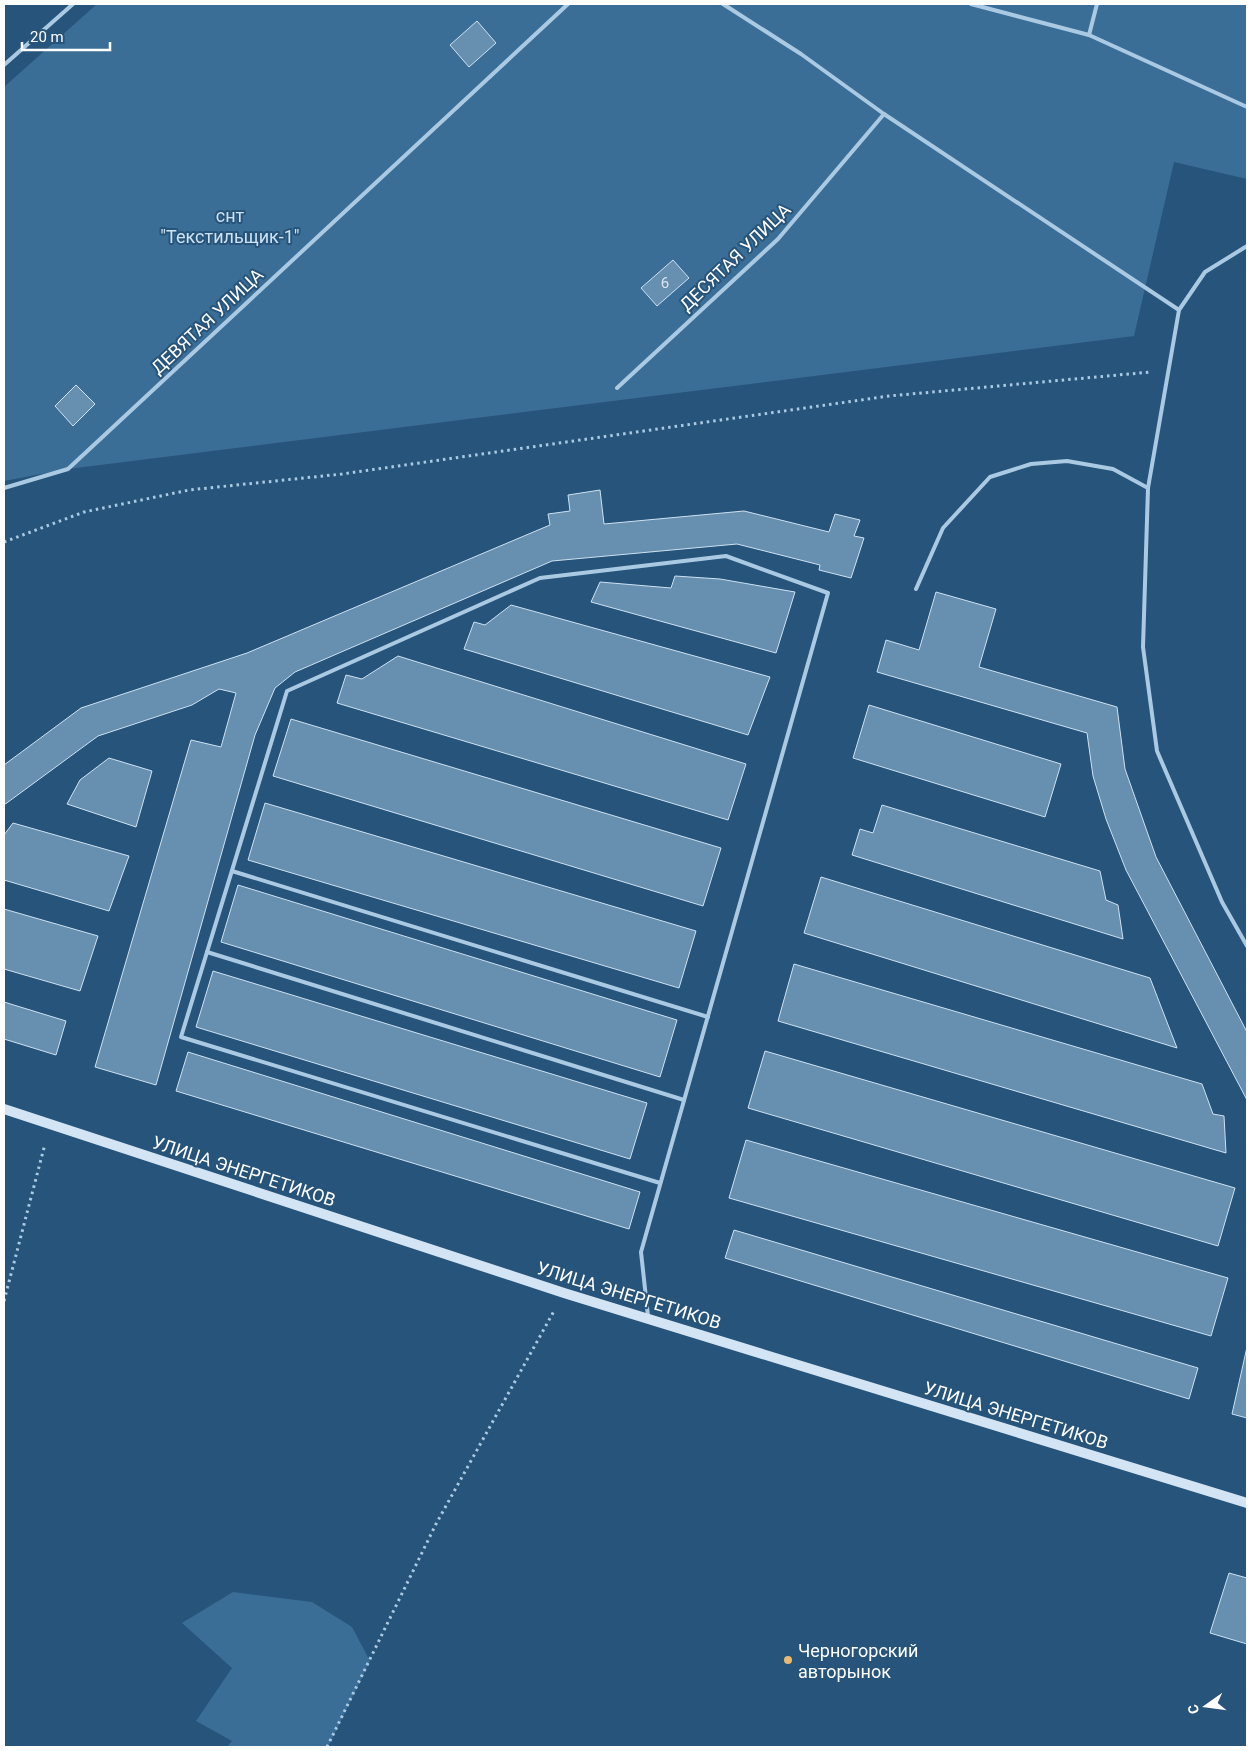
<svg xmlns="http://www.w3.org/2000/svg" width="1251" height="1751" font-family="Roboto,sans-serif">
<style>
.green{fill:#3b6e97}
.building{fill:#678faf;stroke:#cde2f3}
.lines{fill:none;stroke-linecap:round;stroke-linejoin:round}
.path{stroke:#aacae3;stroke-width:3;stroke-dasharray:2.5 4;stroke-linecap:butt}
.lane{stroke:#aacae3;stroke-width:4}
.secondary{stroke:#d3e5f4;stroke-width:10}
.poi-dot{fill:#ebba70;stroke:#27547a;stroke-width:2}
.labels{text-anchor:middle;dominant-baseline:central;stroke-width:4;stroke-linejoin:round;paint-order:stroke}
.number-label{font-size:15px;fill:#d9e3eb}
.park-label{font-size:18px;fill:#cde2f3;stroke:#27547a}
.street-label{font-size:18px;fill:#fff;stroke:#27547a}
.poi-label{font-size:18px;fill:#fff;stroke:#27547a;text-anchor:start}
</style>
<rect width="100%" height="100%" fill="#27547a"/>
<!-- green -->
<g class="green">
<path d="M97,4H1247V179L1174,162L1134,336L68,469L4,481V87Z"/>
<path d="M233,1592L312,1602L352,1627L370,1661L328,1747H227L232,1741L196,1721L232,1668L182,1623Z"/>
</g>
<!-- building -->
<g class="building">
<path d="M477,21L496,43L469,67L450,45Z"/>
<path d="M673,260L689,278L657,306L641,288Z"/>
<path d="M76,385L95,404L73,426L55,406Z"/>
<path d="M600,490L604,524L744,511L829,532L835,514L860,520L854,536L864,538L851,578L819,570L820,565L737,544L552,561L295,672L275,688L255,735L156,1085L95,1067L191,740L221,747L236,693L219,689L192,705L98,736L4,805V765L81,708L247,653L550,525L548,514L570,511L568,495Z"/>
<path d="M675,576L720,579L795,592L776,653L591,602L600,582L671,588Z"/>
<path d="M936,592L996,609L979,667L1117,707L1125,769L1156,857L1247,1032V1100L1126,870L1106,819L1093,776L1087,733L877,672L886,640L919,650Z"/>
<path d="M511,605L770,677L748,735L464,649L474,622L485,625Z"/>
<path d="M398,656L746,764L728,820L337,703L346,675L362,679Z"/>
<path d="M869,705L1061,764L1045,817L853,758Z"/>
<path d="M291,719L721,848L703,906L273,776Z"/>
<path d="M109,758L152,771L136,827L67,804L80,780Z"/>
<path d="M265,803L696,931L679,988L248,860Z"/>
<path d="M882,805L1100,871L1106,900L1118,905L1123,939L852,855L860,829L873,833Z"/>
<path d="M13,823L129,856L109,911L4,880V835Z"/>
<path d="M821,877L1150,978L1177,1048L804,933Z"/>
<path d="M238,885L677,1020L660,1077L221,942Z"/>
<path d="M4,909L98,936L80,991L4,969Z"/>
<path d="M794,964L1202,1084L1213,1114L1224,1116L1226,1153L778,1021Z"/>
<path d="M213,971L647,1103L630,1159L196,1027Z"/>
<path d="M4,1002L66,1021L56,1055L4,1039Z"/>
<path d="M765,1051L1235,1188L1218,1246L748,1108Z"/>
<path d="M188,1052L640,1192L629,1229L176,1091Z"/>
<path d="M746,1140L1228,1278L1211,1336L729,1198Z"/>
<path d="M734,1230L1198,1368L1189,1399L725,1258Z"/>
<path d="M1247,1347V1418L1232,1414Z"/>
<path d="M1229,1573L1247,1578V1644L1210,1633Z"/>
</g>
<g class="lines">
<!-- path -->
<g class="path">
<path d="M4,542L84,512L189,490L342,474L889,396L1151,372"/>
<path d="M4,1301L45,1144"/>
<path d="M327,1747L436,1524L554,1311"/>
</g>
<!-- lane -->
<g class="lane">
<path d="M723,4L801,54L884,114L1179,310"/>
<path d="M971,4L1089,35L1247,107"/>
<path d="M1089,35L1097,4"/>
<path d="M4,65L73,4"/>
<path d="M1247,246L1205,272L1179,310L1148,488L1143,647L1157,751L1222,902L1247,946"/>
<path d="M617,388L778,239L884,114"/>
<path d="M4,488L68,469L568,4"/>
<path d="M916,589L943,528L990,477L1031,464L1067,461L1113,469L1148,488"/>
<path d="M232,871L708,1017"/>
<path d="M207,952L684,1100"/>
<path d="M648,1316L641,1252L828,593L726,556L540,578L287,691L181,1037L660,1183"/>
</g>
<!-- secondary -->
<path class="secondary" d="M4,1109L564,1293L1247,1503"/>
</g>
<!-- markers -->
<circle class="poi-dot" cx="788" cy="1660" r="5"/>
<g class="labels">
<!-- number labels -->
<g class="number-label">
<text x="665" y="283">6</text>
</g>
<!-- park labels -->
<g class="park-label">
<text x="230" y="215">снт<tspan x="230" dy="21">"Текстильщик-1"</tspan></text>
</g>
<!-- street labels -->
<g class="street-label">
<text transform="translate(735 257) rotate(-44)">ДЕСЯТАЯ УЛИЦА</text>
<text transform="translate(207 321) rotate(-43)">ДЕВЯТАЯ УЛИЦА</text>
<text transform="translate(244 1171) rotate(18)">УЛИЦА ЭНЕРГЕТИКОВ</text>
<text transform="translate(629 1295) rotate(17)">УЛИЦА ЭНЕРГЕТИКОВ</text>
<text transform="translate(1016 1415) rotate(17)">УЛИЦА ЭНЕРГЕТИКОВ</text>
</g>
<!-- poi labels -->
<g class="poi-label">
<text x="798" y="1650">Черногорский<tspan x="798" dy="21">авторынок</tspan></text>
</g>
</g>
<!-- border -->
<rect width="1251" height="1751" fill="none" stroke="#ffffff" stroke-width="10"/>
<!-- north arrow -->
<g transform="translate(1206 1706) rotate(256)" stroke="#27547a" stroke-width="4" paint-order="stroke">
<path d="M0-4L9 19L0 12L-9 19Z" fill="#ffffff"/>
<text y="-8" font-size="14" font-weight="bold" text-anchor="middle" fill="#ffffff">С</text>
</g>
<!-- scale -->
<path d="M22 42v8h88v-8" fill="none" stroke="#ffffff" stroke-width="2.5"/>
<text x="30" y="42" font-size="15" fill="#ffffff" stroke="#27547a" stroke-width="4" paint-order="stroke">20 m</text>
</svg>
